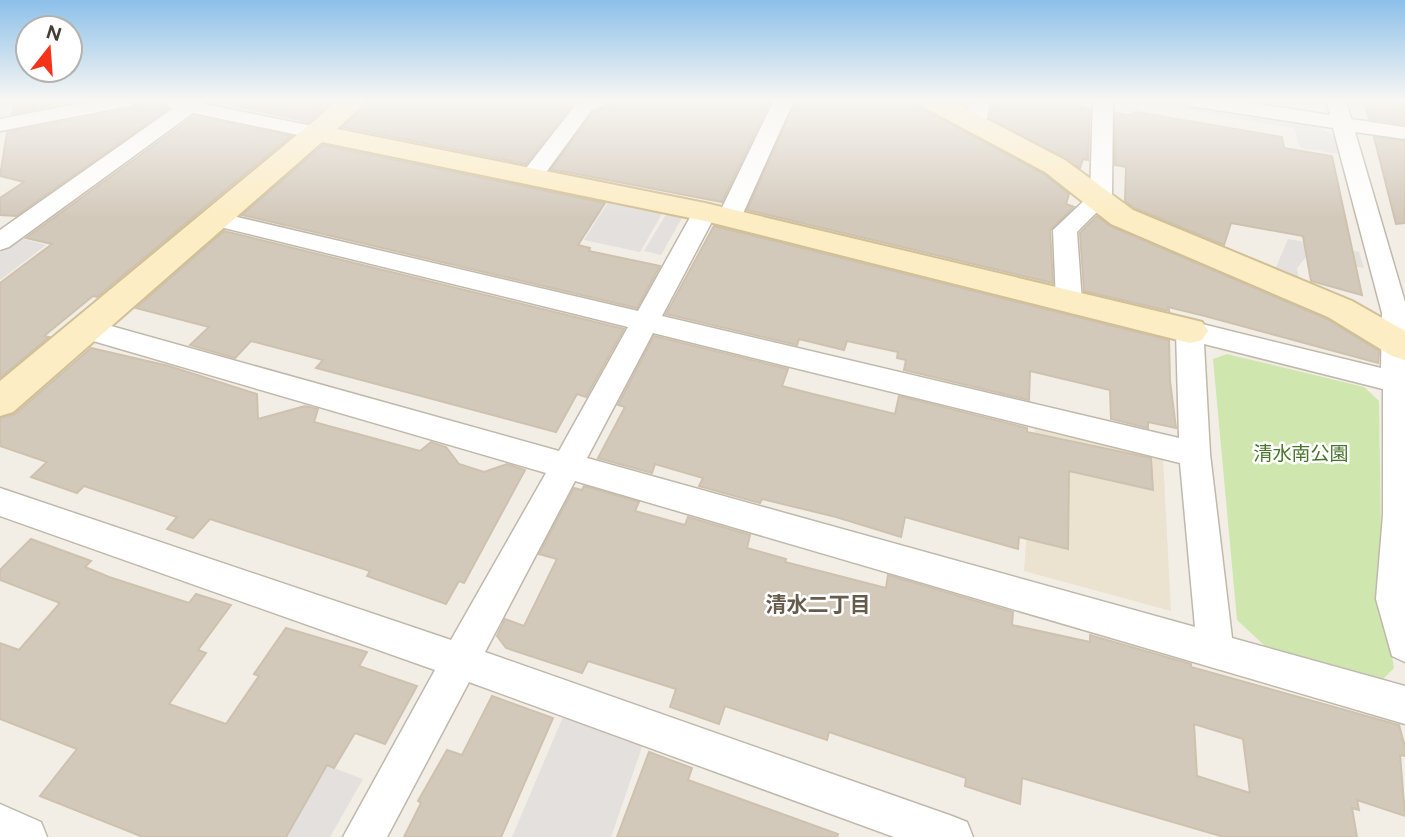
<svg xmlns="http://www.w3.org/2000/svg" width="1405" height="837" font-family="Figtree,'Noto Sans JP',sans-serif">
<style>
.education{fill:#ebe2cf}
.green{fill:#cfe6ae}
.parking{fill:#e3e0dd}
.building{fill:#d3c9bb;stroke:#cec1ae;stroke-width:2;fill-rule:evenodd}
.lines{fill:none;stroke-linecap:round;stroke-linejoin:round}
.street-casing{stroke:#c0b8ab;stroke-width:3}
.secondary-casing{stroke:#d1c096;stroke-width:4}
.street{fill:#fff;fill-rule:evenodd}
.secondary{fill:#fdedc4;fill-rule:evenodd}
.labels{text-anchor:middle;dominant-baseline:central;stroke-width:5;stroke-linejoin:round;paint-order:stroke}
.park-label{font-size:19px;fill:#49752a;stroke:#fff}
.neighbourhood-label{font-size:21px;font-weight:bold;fill:#675b4c;stroke:#fff}
</style>
<rect width="100%" height="100%" fill="#f2eee5"/>
<!-- education -->
<path class="education" d="M1035,429L1163,459L1171,611L1024,571Z"/>
<!-- green -->
<path class="green" d="M1227,354L1364,387L1379,401L1382,597L1394,668L1383,679L1265,646L1237,620L1213,359Z"/>
<!-- parking -->
<g class="parking">
<path d="M1127,100H1166L1309,122L1333,135L1339,154L1300,148L1294,128Z"/>
<path d="M609,201L663,212L640,252L584,240Z"/>
<path d="M667,213L683,216L661,255L644,251Z"/>
<path d="M20,238L46,245L0,280V253Z"/>
<path d="M1288,239L1359,252L1364,268L1306,257L1297,268L1299,280L1274,272Z"/>
<path d="M563,717L643,744L611,837H512Z"/>
<path d="M285,750L363,779L330,837H230Z"/>
</g>
<!-- building -->
<g class="building">
<path d="M16,100H80L12,114Z"/>
<path d="M143,100H166L168,109L16,216L0,215V198L24,182L0,176L7,132L130,109Z"/>
<path d="M210,100H334L308,122Z"/>
<path d="M370,100H576L526,164L343,127Z"/>
<path d="M617,100H771L722,202L551,169L593,113Z"/>
<path d="M796,100H914L919,107L1044,174L1069,194L1066,204L1074,207L1050,230L1053,283L747,210Z"/>
<path d="M994,100H1059L1090,109L1088,160L1083,159L1080,168L990,118Z"/>
<path d="M1364,100H1399L1405,104V124L1369,119Z"/>
<path d="M1136,112L1282,137L1284,148L1332,156L1362,295L1311,281L1303,236L1231,223L1224,245L1134,208L1125,201L1126,167L1115,165V113L1128,115Z"/>
<path d="M194,116L291,136L97,297L93,296L44,336L49,337L0,378V283L52,244L26,238Z"/>
<path d="M1374,137L1405,141V223L1396,224Z"/>
<path d="M323,145L605,203L578,245L590,248L589,251L660,266L637,308L242,215Z"/>
<path d="M1097,216L1110,226L1327,319L1379,351L1378,363L1205,316L1168,307L1169,311L1084,291L1080,233Z"/>
<path d="M714,226L1169,340L1170,381L1176,428L1148,422V428L1111,419L1110,390L1030,371L1029,400L904,370L906,360L897,358L898,352L847,341L844,350L799,339L797,345L666,314Z"/>
<path d="M224,231L624,329L586,397L577,394L556,432L316,368L323,360L251,341L235,358L190,345L209,327L136,308Z"/>
<path d="M654,336L788,369L782,386L813,394L895,414L899,396L1027,428V432L1151,458L1153,490L1069,471L1068,549L1019,537L1018,549L905,517L901,537L836,517L762,499L760,503L699,486L703,478L655,464L652,473L598,458L625,407L618,405Z"/>
<path d="M91,348L169,366L257,394L258,419L305,406L318,409L314,422L420,451L431,442L446,447L459,464L484,472L507,464L525,470L464,583L459,581L446,604L367,576L370,571L210,519L193,538L167,529L177,517L84,486L77,493L31,477L47,462L0,446V418L15,414Z"/>
<path d="M584,486L639,502L635,511L685,525L688,517L750,535L747,548L786,559L785,562L886,588L888,575L1013,612L1012,625L1090,642V635L1191,664V667L1399,725L1405,747V756L1400,755L1405,816L1357,800L1359,810L1352,808L1357,837H1224L1022,778L1020,804L965,786L966,778L829,732L827,740L725,706L719,724L670,707L676,689L588,661L582,673L506,648L497,636L505,619L524,626L557,559L539,554L574,488L582,490ZM1194,724L1243,739L1250,793L1197,776Z"/>
<path d="M31,539L91,561L85,567L109,577L189,603L196,594L231,605L198,650L206,653L169,704L226,724L259,676L254,674L286,628L367,652L359,666L417,686L385,744L355,733L334,768L327,765L286,837H143L40,796L77,749L0,719V643L19,650L60,603L0,580V570Z"/>
<path d="M492,696L553,718L501,837H404L421,803L418,801L447,750L462,755Z"/>
<path d="M649,752L692,768L688,780L838,834L837,837H617Z"/>
</g>
<g class="lines">
<!-- street casing -->
<g class="street-casing">
<g id="street">
<path d="M96,100H140L130,106L0,131V119Z"/>
<path d="M169,100H208L205,104L317,127L327,133L317,139L193,113L9,247L0,250V230L172,109L167,104Z"/>
<path d="M583,100H614L591,111L539,182H523L520,177L523,172L577,103Z"/>
<path d="M774,100H794L741,218L737,223H721L717,218Z"/>
<path d="M971,100H991L984,130L977,132L967,126Z"/>
<path d="M1093,100H1113L1112,197L1077,232L1082,302L1078,308L1069,311L1060,308L1056,302L1053,230L1090,195Z"/>
<path d="M1181,100H1233L1330,115L1326,100H1346L1351,119L1405,127V139L1355,132L1405,302V662L1392,656L1376,599L1383,515V389L1204,344L1210,454L1232,638L1405,686V724L575,481L485,652L952,816L967,822L973,837H894L469,682L387,837H343L435,670L0,516V488L451,640L546,473L76,336L72,329L76,322L86,319L559,451L628,327L208,224L204,219L208,214L216,212L638,311L693,212L697,207H713L717,212L662,316L1179,438L1176,331L1180,324L1190,321L1381,368L1382,313L1333,128L1191,106ZM653,333L1180,463L1195,627L587,458Z"/>
<path d="M0,804L41,822L47,837H0Z"/>
</g>
</g>
<!-- secondary casing -->
<g class="secondary-casing">
<g id="secondary">
<path d="M339,100H368L337,129L705,203L1190,319L1202,322L1208,331L1202,340L1190,343L705,221L322,142L13,412L0,416V381Z"/>
<path d="M916,100H950L1065,160L1133,210L1352,301L1405,331V360L1392,356L1328,317L1111,224L1045,172L920,105Z"/>
</g>
</g>
<!-- street -->
<use href="#street" class="street"/>
<!-- secondary -->
<use href="#secondary" class="secondary"/>
</g>
<!-- sky -->
<linearGradient id="sky" x2="0" y2="1"><stop stop-color="#8cc0ea"/><stop offset="0.46" stop-color="#f9f7f3"/><stop offset="1" stop-color="#f9f7f3" stop-opacity="0"/></linearGradient>
<rect width="1405" height="218" fill="url(#sky)"/>
<g class="labels">
<!-- park labels -->
<g class="park-label">
<text x="1301" y="453">清水南公園</text>
</g>
<!-- neighbourhood labels -->
<g class="neighbourhood-label">
<text x="818" y="604">清水二丁目</text>
</g>
</g>
<!-- north arrow -->
<g transform="translate(49 49) rotate(17)"><circle r="33" fill="#ffffff" stroke="#b4b2ae" stroke-width="2"/>
<path d="M0-5L12 26L0 18L-12 26Z" fill="#f53319"/>
<text y="-10" font-size="19" font-weight="bold" text-anchor="middle" fill="#443e35">N</text>
</g>
</svg>
